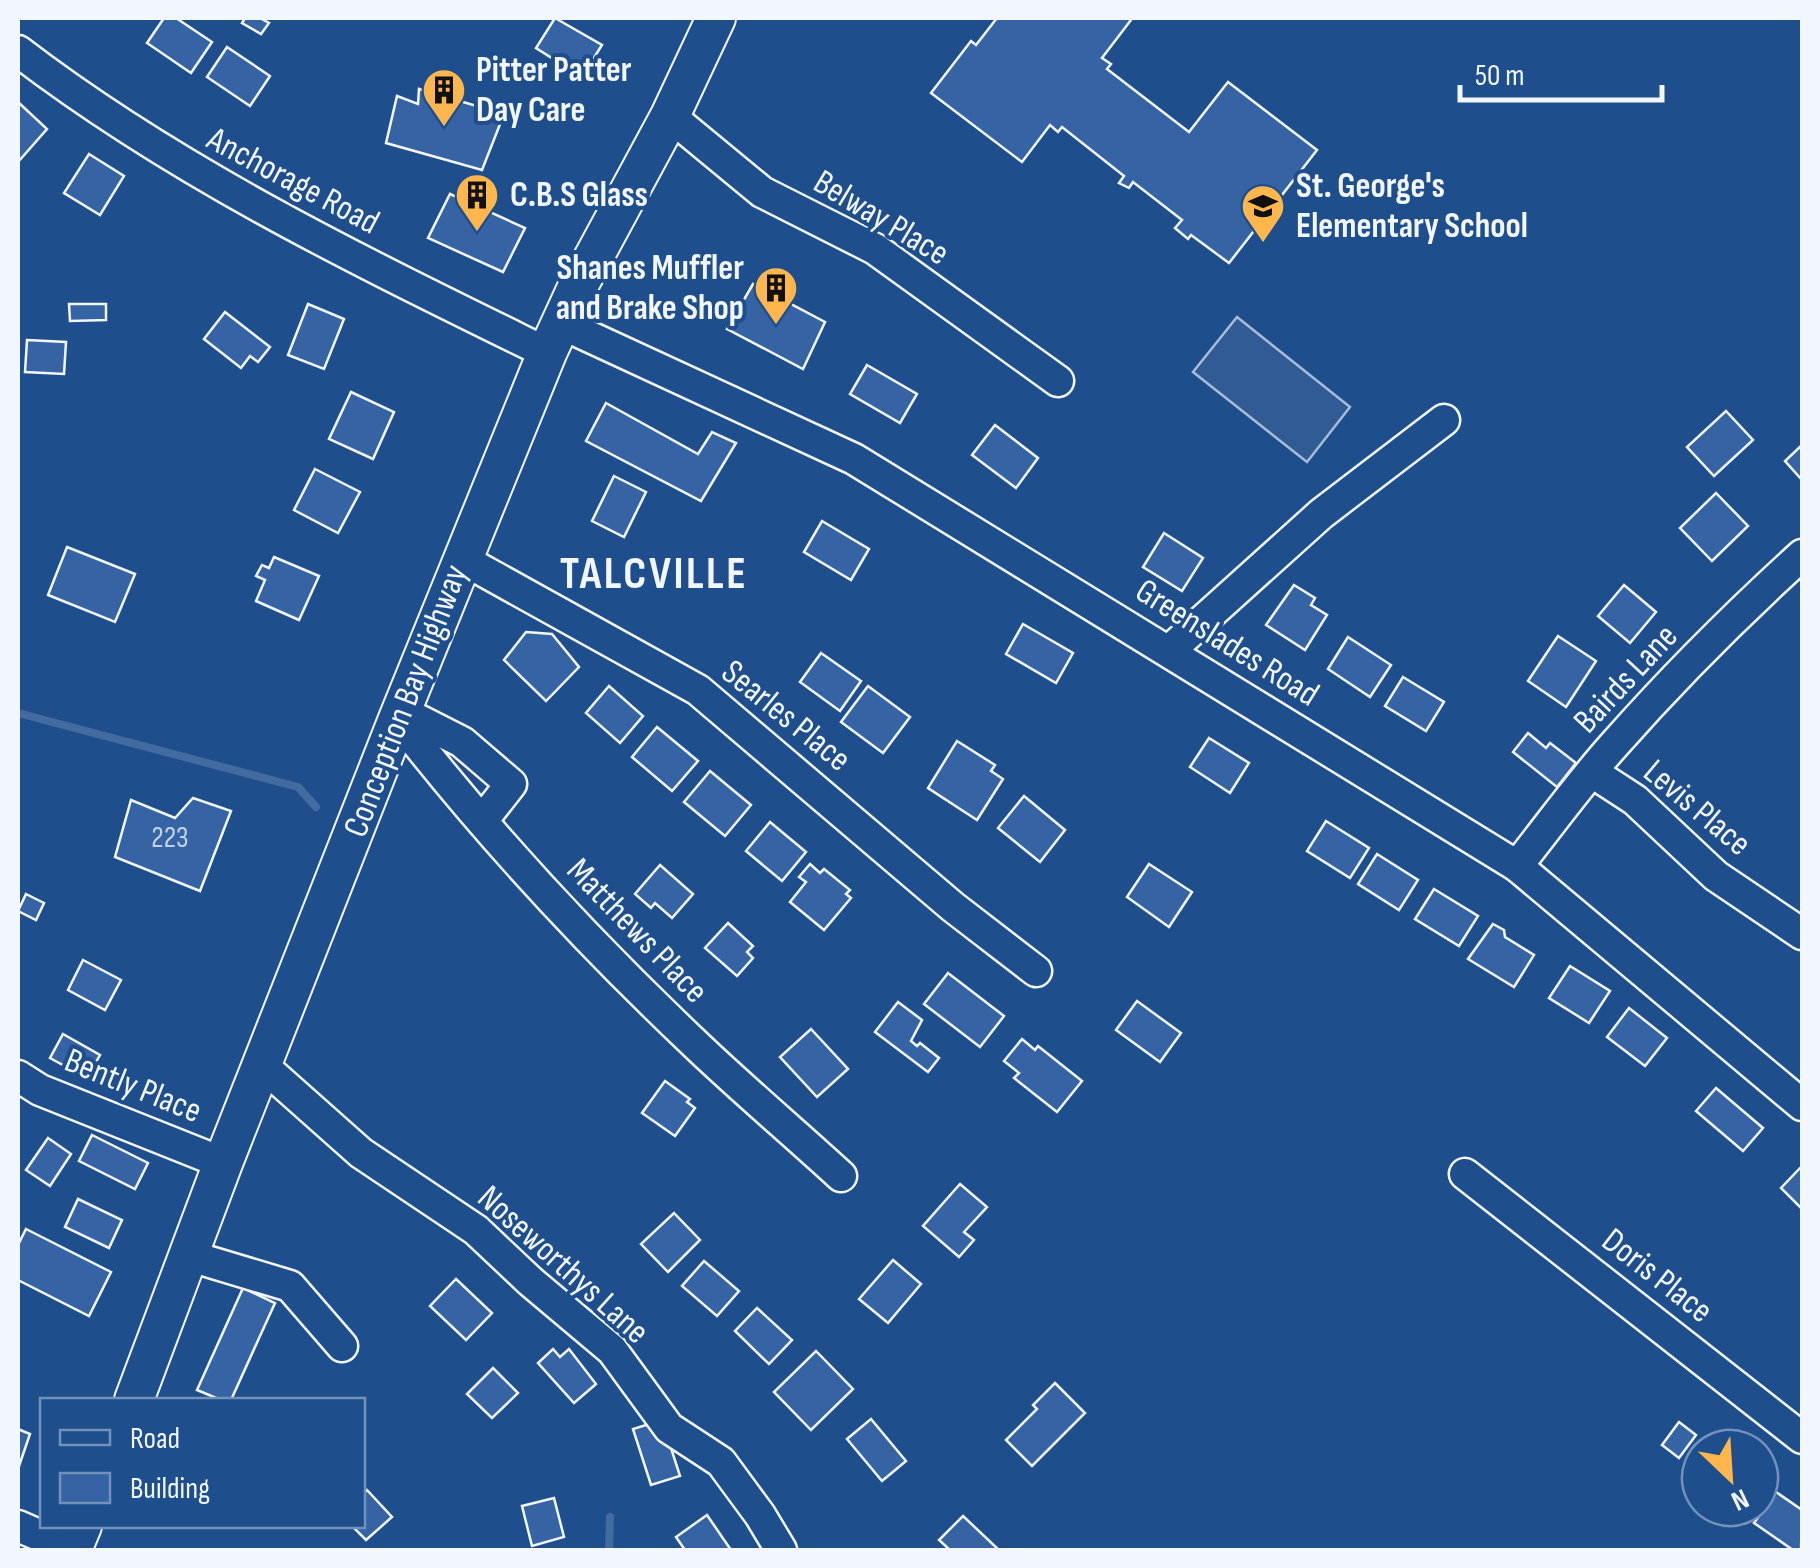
<svg xmlns="http://www.w3.org/2000/svg" width="1820" height="1568" font-family="'Sofia Sans Condensed',sans-serif">
<style>
.green{fill:#305b95;stroke:#a8bbd7;stroke-width:2.5}
.lines{fill:none;stroke-linecap:round;stroke-linejoin:round}
.stream{stroke:#446ba0;stroke-width:8}
.building{fill:#3563a3;stroke:#f2f6ff;stroke-width:2.5}
.minor-casing{stroke:#f2f6ff;stroke-width:35}
.major-casing{stroke:#f2f6ff;stroke-width:42}
.minor{stroke:#1f4e8c;stroke-width:30}
.major{stroke:#1f4e8c;stroke-width:38}
.labels{text-anchor:middle;dominant-baseline:central;stroke-width:8;stroke-linejoin:round;paint-order:stroke}
.number-label{font-size:30px;fill:#c3d1e8}
.poi-label{font-size:35px;font-weight:bold;fill:#f2f6ff;stroke:#1f4e8c;text-anchor:start}
.street-label{font-size:35px;fill:#f2f6ff;stroke:#1f4e8c}
.district-label{font-size:45px;font-weight:bold;letter-spacing:2.5px;fill:#f2f6ff;stroke:#1f4e8c}
</style>
<rect width="100%" height="100%" fill="#1f4e8c"/>
<!-- green -->
<path class="green" d="M1237,317L1350,407L1307,462L1193,372Z"/>
<g class="lines">
<!-- stream -->
<g class="stream">
<path d="M18,713L298,787L316,807"/>
<path d="M609,1550L610,1517"/>
</g>
</g>
<!-- building -->
<g class="building">
<path d="M164,18H176L212,42L191,73L147,43Z"/>
<path d="M245,18H260L269,23L261,34L242,23Z"/>
<path d="M555,18L602,45L582,77L536,48Z"/>
<path d="M997,18H1127L1131,20L1102,58L1111,64L1107,69L1189,132L1228,82L1317,150L1229,263L1191,235L1188,239L1175,228L1182,220L1133,182L1129,188L1119,183L1124,176L1062,127L1058,132L1050,125L1022,162L931,93L971,41L976,45Z"/>
<path d="M227,47L270,76L250,106L207,77Z"/>
<path d="M419,89L504,114L482,170L386,143L397,96L418,104Z"/>
<path d="M18,102L47,129L18,162Z"/>
<path d="M89,154L124,176L100,215L64,193Z"/>
<path d="M450,194L525,228L503,272L428,238Z"/>
<path d="M753,284L825,322L803,369L727,329Z"/>
<path d="M69,304H106V320L70,321Z"/>
<path d="M308,304L344,319L324,369L288,355Z"/>
<path d="M225,312L270,347L258,362L250,356L241,368L204,339Z"/>
<path d="M27,340L66,342L64,374L25,372Z"/>
<path d="M867,365L917,394L900,423L850,394Z"/>
<path d="M351,392L394,412L373,459L329,439Z"/>
<path d="M606,403L698,454L712,432L736,443L701,501L586,441Z"/>
<path d="M1726,411L1753,440L1714,476L1687,447Z"/>
<path d="M995,425L1038,458L1016,488L972,455Z"/>
<path d="M1802,445V480L1785,461Z"/>
<path d="M315,469L360,492L338,533L294,510Z"/>
<path d="M614,476L646,492L624,537L592,521Z"/>
<path d="M1716,493L1748,526L1712,561L1680,528Z"/>
<path d="M822,521L869,549L851,580L804,552Z"/>
<path d="M1164,533L1203,558L1182,591L1143,567Z"/>
<path d="M67,547L135,574L115,622L48,595Z"/>
<path d="M274,557L319,576L299,620L256,601L265,580L256,576L262,565L269,568Z"/>
<path d="M1294,585L1315,598L1311,605L1327,615L1305,650L1266,625Z"/>
<path d="M1624,585L1656,612L1630,643L1598,616Z"/>
<path d="M1023,624L1073,653L1056,683L1006,654Z"/>
<path d="M526,632L552,634L579,667L546,701L504,660Z"/>
<path d="M1558,636L1596,661L1566,707L1528,681Z"/>
<path d="M1348,637L1391,665L1370,697L1328,669Z"/>
<path d="M821,653L861,681L840,711L800,682Z"/>
<path d="M1403,677L1444,702L1426,731L1385,706Z"/>
<path d="M609,686L643,716L620,743L586,713Z"/>
<path d="M868,686L910,717L883,753L841,722Z"/>
<path d="M657,727L698,761L672,791L632,757Z"/>
<path d="M1528,733L1546,748L1550,743L1576,763L1557,787L1513,752Z"/>
<path d="M1209,738L1249,763L1230,793L1190,767Z"/>
<path d="M957,741L995,765L991,771L1003,779L977,820L928,788Z"/>
<path d="M710,771L751,805L725,836L684,802Z"/>
<path d="M1024,796L1065,830L1040,862L998,828Z"/>
<path d="M193,798L231,811L200,891L115,857L131,800L175,818Z"/>
<path d="M1326,821L1369,848L1350,878L1307,851Z"/>
<path d="M770,822L806,852L782,881L746,851Z"/>
<path d="M1377,854L1418,880L1399,910L1358,884Z"/>
<path d="M810,864L820,873L824,869L850,890L846,894L851,898L824,930L790,902L806,882L799,877Z"/>
<path d="M1149,864L1192,892L1169,927L1127,897Z"/>
<path d="M660,865L693,894L672,918L655,903L651,908L635,894Z"/>
<path d="M1434,889L1478,916L1459,946L1415,919Z"/>
<path d="M26,894L44,903L36,920L18,911Z"/>
<path d="M728,923L753,946L747,952L753,958L737,976L705,948Z"/>
<path d="M1493,924L1504,930L1505,937L1534,955L1514,987L1468,959Z"/>
<path d="M83,960L121,980L105,1010L68,990Z"/>
<path d="M1570,966L1610,991L1589,1023L1549,998Z"/>
<path d="M948,973L1004,1016L980,1047L924,1004Z"/>
<path d="M1137,1001L1181,1033L1160,1062L1116,1030Z"/>
<path d="M898,1002L922,1020L911,1041L917,1046L920,1043L939,1058L928,1072L875,1032Z"/>
<path d="M1629,1008L1667,1038L1645,1066L1607,1037Z"/>
<path d="M811,1029L848,1069L817,1097L780,1057Z"/>
<path d="M63,1034L100,1055L87,1078L50,1058Z"/>
<path d="M1022,1039L1035,1050L1038,1046L1082,1081L1057,1112L1014,1078L1019,1073L1004,1061Z"/>
<path d="M665,1081L690,1099L687,1102L695,1108L675,1136L642,1113Z"/>
<path d="M1716,1088L1763,1128L1743,1151L1696,1111Z"/>
<path d="M92,1135L148,1163L135,1189L79,1161Z"/>
<path d="M48,1138L71,1154L50,1186L26,1170Z"/>
<path d="M1802,1166V1209L1781,1188Z"/>
<path d="M960,1184L987,1207L964,1232L974,1240L959,1257L923,1226Z"/>
<path d="M78,1199L122,1220L109,1248L65,1227Z"/>
<path d="M674,1213L700,1240L668,1272L641,1244Z"/>
<path d="M26,1229L111,1272L89,1316L18,1280V1245Z"/>
<path d="M893,1260L921,1284L888,1323L859,1299Z"/>
<path d="M704,1261L739,1291L717,1316L682,1286Z"/>
<path d="M456,1279L492,1313L466,1340L430,1306Z"/>
<path d="M243,1288L275,1303L231,1400H221L197,1390Z"/>
<path d="M757,1308L792,1340L769,1364L735,1331Z"/>
<path d="M553,1349L560,1357L569,1349L596,1384L574,1403L538,1363Z"/>
<path d="M816,1351L853,1389L811,1430L774,1392Z"/>
<path d="M493,1368L518,1393L492,1418L467,1394Z"/>
<path d="M1055,1383L1085,1413L1032,1466L1006,1440L1037,1409L1033,1405Z"/>
<path d="M871,1419L906,1461L882,1481L847,1439Z"/>
<path d="M662,1420L680,1476L651,1485L633,1429Z"/>
<path d="M1679,1422L1696,1435L1679,1458L1662,1445Z"/>
<path d="M18,1429L30,1434L18,1469Z"/>
<path d="M367,1490L392,1517L366,1540L352,1526H362V1495Z"/>
<path d="M1776,1492L1802,1510L1801,1550H1793L1754,1523Z"/>
<path d="M554,1498L564,1537L532,1546L522,1506Z"/>
<path d="M707,1515L731,1550H685L676,1537Z"/>
<path d="M963,1516L999,1550H950L939,1540Z"/>
</g>
<g class="lines">
<!-- minor casing -->
<g class="minor-casing">
<g id="minor">
<path d="M18,51C180,175 364,263 547,353"/>
<path d="M670,116L762,192L875,249L1058,381"/>
<path d="M562,324L854,459L1517,866L1802,1105"/>
<path d="M462,559L698,690L953,907L1036,971"/>
<path d="M1169,651L1321,514L1444,420"/>
<path d="M401,711L462,742L511,784L482,821"/>
<path d="M398,719C485,831 590,944 693,1042C741,1088 792,1131 841,1176"/>
<path d="M1592,772L1635,800L1716,876L1802,934"/>
<path d="M1517,866C1549,826 1579,784 1613,746C1672,679 1736,615 1802,555"/>
<path d="M262,1065L361,1153L476,1230L530,1281L612,1350L669,1428L721,1462L760,1515L781,1550"/>
<path d="M18,1076L40,1090L223,1163"/>
<path d="M1465,1174L1802,1438"/>
<path d="M190,1256L290,1286L342,1346"/>
<path d="M18,1526L73,1550"/>
</g>
</g>
<!-- major casing -->
<g class="major-casing">
<g id="major">
<path d="M134,1400L223,1163L398,719L547,353L576,290L670,116L716,18"/>
<path d="M72,1550L82,1526"/>
</g>
</g>
<!-- minor -->
<use href="#minor" class="minor"/>
<!-- major -->
<use href="#major" class="major"/>
</g>
<!-- icons -->
<defs>
<g id="building-pin" transform="scale(2.25)"><path d="M0 17L-7.5 6A9.5 9.5 0 1 1 7.5 6Z" fill="#ffb74d" stroke="#1f4e8c"/><path d="M-4-6H4V6H1V3H-1V6H-4ZM-2.5-4.3h1.7v1.8h-1.7ZM.8-4.3h1.7v1.8H.8ZM-2.5-1h1.7V.8h-1.7ZM.8-1h1.7V.8H.8Z" fill="#111"/></g>
<g id="school-pin" transform="scale(2.25)"><path d="M0 17L-7.5 6A9.5 9.5 0 1 1 7.5 6Z" fill="#ffb74d" stroke="#1f4e8c"/><path d="M0-5L7-2L0 1L-7-2ZM-4 1L0 2.5L4 1V4Q0 6-4 4Z" fill="#111"/></g>
</defs>
<g fill-rule="evenodd">
<use href="#building-pin" x="444" y="90"/>
<use href="#building-pin" x="477" y="195"/>
<use href="#school-pin" x="1263" y="206"/>
<use href="#building-pin" x="776" y="288"/>
</g>
<g class="labels">
<!-- number labels -->
<g class="number-label">
<text x="170" y="838">223</text>
</g>
<!-- poi labels -->
<g class="poi-label">
<text x="476" y="70">Pitter Patter<tspan x="476" dy="40">Day Care</tspan></text>
<text x="1296" y="186">St. George's<tspan x="1296" dy="40">Elementary School</tspan></text>
<text x="510" y="195">C.B.S Glass</text>
<text x="744" y="268" text-anchor="end">Shanes Muffler<tspan x="744" dy="40">and Brake Shop</tspan></text>
</g>
<!-- street labels -->
<g class="street-label">
<text transform="translate(293 181) rotate(28)">Anchorage Road</text>
<text transform="translate(881 218) rotate(31)">Belway Place</text>
<text transform="translate(1227 643) rotate(32)">Greenslades Road</text>
<text transform="translate(1626 679) rotate(-47)">Bairds Lane</text>
<text transform="translate(406 701) rotate(-69)">Conception Bay Highway</text>
<text transform="translate(786 716) rotate(39)">Searles Place</text>
<text transform="translate(1697 808) rotate(40)">Levis Place</text>
<text transform="translate(637 931) rotate(46)">Matthews Place</text>
<text transform="translate(133 1086) rotate(22)">Bently Place</text>
<text transform="translate(563 1265) rotate(42)">Noseworthys Lane</text>
<text transform="translate(1657 1276) rotate(38)">Doris Place</text>
</g>
<!-- district labels -->
<g class="district-label">
<text x="654" y="574">TALCVILLE</text>
</g>
</g>
<!-- border -->
<rect width="1820" height="1568" fill="none" stroke="#f2f6ff" stroke-width="40"/>
<!-- legend -->
<rect x="40" y="1398" width="325" height="130" fill="#1f4e8c" stroke="#7391ba" stroke-width="2.5"/>
<rect x="60" y="1430" width="50" height="15" fill="#1f4e8c" stroke="#7391ba" stroke-width="2.5"/>
<text x="130" y="1448" font-size="30" fill="#f2f6ff">Road</text>
<rect x="60" y="1473" width="50" height="30" fill="#3563a3" stroke="#7391ba" stroke-width="2.5"/>
<text x="130" y="1498" font-size="30" fill="#f2f6ff">Building</text>
<!-- north arrow -->
<g transform="translate(1730 1478) rotate(155)"><circle r="48" fill="#1f4e8c" stroke="#7391ba" stroke-width="2.5"/>
<path d="M0-8L18 38L0 25L-18 38Z" fill="#ffb74d"/>
<text y="-15" font-size="28" font-weight="bold" text-anchor="middle" fill="#f2f6ff">N</text>
</g>
<!-- scale -->
<path d="M1460 85v15h202v-15" fill="none" stroke="#f2f6ff" stroke-width="5"/>
<text x="1475" y="85" font-size="30" fill="#f2f6ff" stroke="#1f4e8c" stroke-width="8" paint-order="stroke">50 m</text>
</svg>
